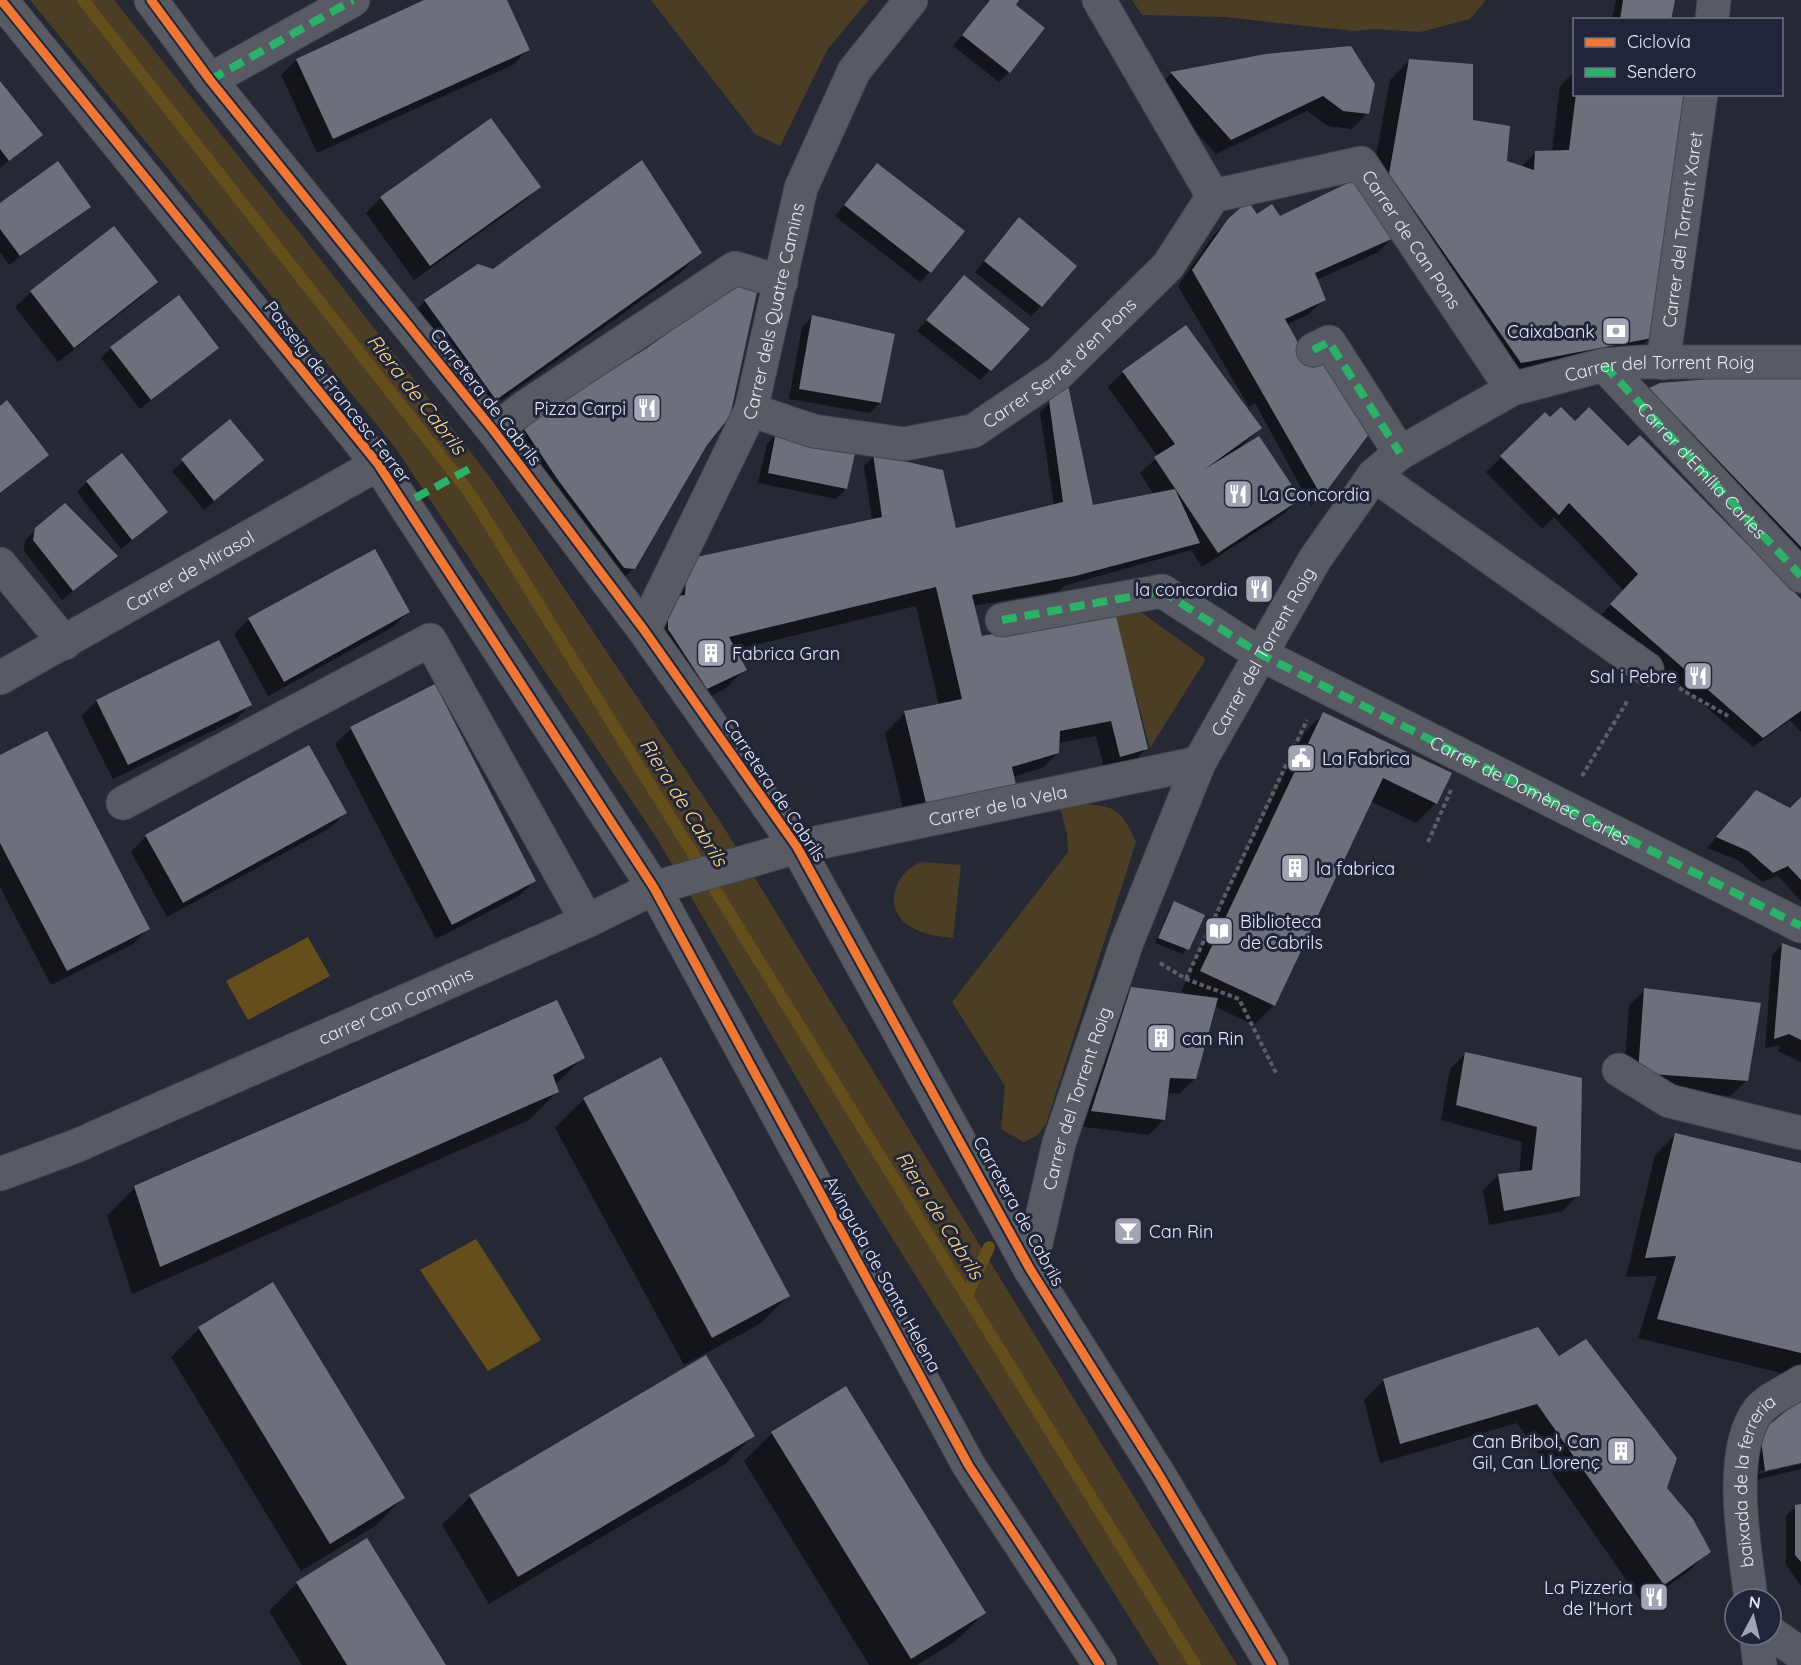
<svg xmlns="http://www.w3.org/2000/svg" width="1801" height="1665" font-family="Quicksand,sans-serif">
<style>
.green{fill:#4b3e24}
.water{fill:#644e1b}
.shadow{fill:#0007}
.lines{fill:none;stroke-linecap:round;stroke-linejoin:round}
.stream{stroke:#644e1b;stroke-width:12}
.building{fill:#6d707a}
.minor-casing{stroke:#424550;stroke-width:35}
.path{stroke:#5c5e66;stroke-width:4;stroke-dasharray:4.5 3;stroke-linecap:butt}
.minor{stroke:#595b64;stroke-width:33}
.quiet{stroke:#2db169;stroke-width:8;stroke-dasharray:15 8;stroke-linecap:butt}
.cycleway-casing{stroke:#20253a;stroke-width:13}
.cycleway{stroke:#f07635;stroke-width:9}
.labels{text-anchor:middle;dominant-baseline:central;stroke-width:6;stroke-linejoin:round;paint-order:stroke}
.street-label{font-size:18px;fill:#e3e7f6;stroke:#20253a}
.poi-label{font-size:18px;fill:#e3e7f6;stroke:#20253a;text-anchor:start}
.water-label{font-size:20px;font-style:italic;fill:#fad483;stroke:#20253a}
</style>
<rect width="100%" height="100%" fill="#262834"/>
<!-- green -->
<g class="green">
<path d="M30,0H114L318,256L490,477L725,829L1237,1665H1159L859,1185L656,837L394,446Z"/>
<path d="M651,0H869L827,50L780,146L755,134Z"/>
<path d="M1132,0H1486L1470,19L1420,32L1375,29L1353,31L1225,17L1142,15Z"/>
<path d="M1138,610L1206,659L1150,748L1114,614Z"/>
<path d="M1082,804C1115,805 1123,811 1136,842L1046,1124L1038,1135L1024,1142L1001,1129L1005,1086L952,1002L1068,852L1067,834L1060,808Z"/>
<path d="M922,862L961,865L953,938C937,936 922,935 908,925C882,907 896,870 922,862Z"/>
</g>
<!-- water -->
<g class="water">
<path d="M308,937L330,976L248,1020L226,981Z"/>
<path d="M476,1239L541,1340L488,1371L420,1270Z"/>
</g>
<!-- shadow -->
<g class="shadow">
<path d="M428,0H506L528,49L513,65L317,153L281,75L296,60Z"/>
<path d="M990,0H1017L1013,5L1009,72L999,82L953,46Z"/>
<path d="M1616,0H1673L1670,20H1612Z"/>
<path d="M1266,56L1367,113L1352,129L1328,126L1307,111L1216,154L1156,88L1171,74Z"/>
<path d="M1410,60L1471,121L1505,162L1521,167L1536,152H1552L1560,86L1574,72V94H1686L1651,337L1630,357L1501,383L1369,194L1390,80Z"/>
<path d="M0,83L41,134L0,168Z"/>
<path d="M877,165L930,272L920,282L835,216Z"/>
<path d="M539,187L523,202L414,280L366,213L381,198Z"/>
<path d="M0,205L89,206L9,265L0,252Z"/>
<path d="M1257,216L1280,218L1392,238L1377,253L1316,280L1324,299L1309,314L1286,325L1311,370L1367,434L1311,506L1255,403L1249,407L1178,286L1213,236L1229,220Z"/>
<path d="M114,228L156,282L141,297L58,362L15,307L31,292Z"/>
<path d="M1009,230L1041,306L1031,316L975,272Z"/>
<path d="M700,253L680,273L475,419L405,321L425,301L493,271Z"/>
<path d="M964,277L990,370L980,380L917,331Z"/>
<path d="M812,317L880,403L870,413L789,399L802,327Z"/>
<path d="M111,348H218L140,409L101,358Z"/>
<path d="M1123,372L1260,428L1242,446L1299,498L1284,514L1202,567L1191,550L1064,586L1059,591L973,606L981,639L1114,614L1146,749L1131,764L1105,772L1096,736L1058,743V753L1042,768L1013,777L907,826L885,733L905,713L939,705L916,606L734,650L745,669L725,689L687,708L648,650L667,581L872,520L864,466L874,456L955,530L1054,506L1040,413L1050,402L1092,507L1154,495L1140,473L1158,457L1108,387Z"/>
<path d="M1801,377V578L1630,409L1650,390L1661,385Z"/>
<path d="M0,408L47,455L0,494Z"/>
<path d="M1545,414L1550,419L1575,423L1628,449L1801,601V732L1790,720L1753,747L1650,659L1596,620L1624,591L1554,517L1542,529L1486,472Z"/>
<path d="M230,421L262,460L204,510L172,471Z"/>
<path d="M523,427L706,444L634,568L619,583L508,442Z"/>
<path d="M777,434L846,489L836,499L758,483L767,444Z"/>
<path d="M87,482L166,512L121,549L77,492Z"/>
<path d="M36,530L116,556L62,600L24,551L25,540Z"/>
<path d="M408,612L393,627L268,696L234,634L249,619Z"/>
<path d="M434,686L534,881L519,896L436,939L335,744L351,729Z"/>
<path d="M97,701L250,705L235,720L113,779L81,716Z"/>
<path d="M1324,713L1436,803L1416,823L1370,801L1274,1005L1254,1025L1214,1006L1195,1079L1179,1094L1167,1093L1164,1119L1149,1135L1077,1126L1117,1004L1132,988L1191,996L1181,991L1304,733Z"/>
<path d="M0,756L148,928L133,944L51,985L0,887Z"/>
<path d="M1756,791L1790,810L1801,799V901L1778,876L1762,882L1738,860L1707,848Z"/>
<path d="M345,813L330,828L167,917L131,852L146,836Z"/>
<path d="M1174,903L1203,915L1183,954L1155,943L1170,908Z"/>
<path d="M1782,945L1801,952V1062L1778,1051L1781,1045L1765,1048L1772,955Z"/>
<path d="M1645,990L1747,1080L1731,1096L1623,1088L1629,1005Z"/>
<path d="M1466,1053L1581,1079L1578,1195L1563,1211L1489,1225L1483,1190L1499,1175L1519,1173L1522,1142L1441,1120L1450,1069Z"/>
<path d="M583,1057L555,1085L557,1092L529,1120L132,1294L107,1216L135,1187Z"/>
<path d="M660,1059L788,1296L760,1324L684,1365L555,1128L583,1100Z"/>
<path d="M1675,1135L1801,1164V1363L1789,1375L1638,1338L1657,1276L1626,1277L1655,1155Z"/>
<path d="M272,1284L403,1498L375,1526L301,1571L171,1357L199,1329Z"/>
<path d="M1537,1329L1666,1488L1709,1551L1689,1571L1643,1604L1517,1423L1380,1463L1364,1400L1384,1380Z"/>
<path d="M705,1357L753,1436L725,1464L489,1604L442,1525L470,1497Z"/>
<path d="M1801,1401V1461L1757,1472L1758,1474L1801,1464V1469L1755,1480L1750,1443Z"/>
<path d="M772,1433L984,1613L956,1641L917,1665H869L744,1461Z"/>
<path d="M1801,1505V1586L1786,1565V1516L1796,1506Z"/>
<path d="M297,1583L444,1665H302L269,1611Z"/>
</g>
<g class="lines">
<!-- stream -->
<g class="stream">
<path d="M83,0L469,492L1195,1665"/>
<path d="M967,1295L989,1247"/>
</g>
</g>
<!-- building -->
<g class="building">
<path d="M424,0H507L530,50L333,139L296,59Z"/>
<path d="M990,0H1019L1016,5L1045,28L1010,73L962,35Z"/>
<path d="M1623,0H1675L1671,20H1620Z"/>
<path d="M1351,46L1375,84L1369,114L1343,111L1323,96L1231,140L1170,72L1266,54Z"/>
<path d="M1409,59L1473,64V120L1510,126L1507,161L1534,170L1535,151L1569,150L1576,94H1687L1652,338L1521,363L1389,174Z"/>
<path d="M0,81L43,135L9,161L0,149Z"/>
<path d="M491,118L541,187L430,266L380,197Z"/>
<path d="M642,160L702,253L496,400L424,300L478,264L493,269Z"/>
<path d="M58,161L91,207L20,256L0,229V203Z"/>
<path d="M877,163L965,231L931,273L844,205Z"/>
<path d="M1354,180L1394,238L1315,273L1326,300L1285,319L1312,368L1323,362L1369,434L1322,497L1192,270L1228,219L1248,201L1257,214L1272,204L1280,216Z"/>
<path d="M1019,217L1077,266L1042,307L984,261Z"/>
<path d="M114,226L158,282L74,348L30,291Z"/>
<path d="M964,275L1030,329L991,371L926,320Z"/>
<path d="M743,279L757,292L730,416L707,445L635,569L624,568L558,480L522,426L647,348Z"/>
<path d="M179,295L219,348L151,400L110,347Z"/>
<path d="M812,315L895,334L881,403L799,389Z"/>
<path d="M1186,325L1262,428L1205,469L1259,436L1301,499L1218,553L1154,457L1175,444L1122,371Z"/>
<path d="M1801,376V547L1649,388L1660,383L1733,377Z"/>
<path d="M1068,385L1093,505L1175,489L1200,543L1075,576L972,595L982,636L1115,612L1148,749L1120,757L1111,721L1060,731L1059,753L1012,767L1017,789L927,807L904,711L962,699L936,587L729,637L747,670L707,689L668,629V598L685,595L687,559L882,517L873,454L943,470L956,528L1063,502L1049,401Z"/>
<path d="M7,400L49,455L0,493V406Z"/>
<path d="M1561,407L1575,421L1589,407L1628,446L1640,435L1801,599V711L1763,738L1610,604L1638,574L1569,503L1559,515L1500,456L1545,412L1550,417Z"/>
<path d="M230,419L264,460L214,501L181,459Z"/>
<path d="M776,432L856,449L847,489L768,473Z"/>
<path d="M122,453L168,512L132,540L86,481Z"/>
<path d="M65,503L118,556L73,591L33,540L35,528Z"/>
<path d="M375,549L410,612L284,682L248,618Z"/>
<path d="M219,640L252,705L128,765L96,700Z"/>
<path d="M435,684L536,881L452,925L350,727Z"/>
<path d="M1323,712L1452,773L1437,804L1383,778L1275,1006L1200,971Z"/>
<path d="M47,731L150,929L67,971L0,843V755Z"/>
<path d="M309,745L347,813L183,903L145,835Z"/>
<path d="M1756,790L1790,808L1801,797V880L1788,866L1773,873L1748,851L1716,837Z"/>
<path d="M1174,901L1205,915L1189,950L1158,938Z"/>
<path d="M1782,943L1801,950V1040L1789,1034L1774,1039Z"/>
<path d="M1131,987L1218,998L1196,1079L1170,1078L1165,1120L1091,1111Z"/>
<path d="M1644,988L1761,1003L1748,1081L1638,1073Z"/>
<path d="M557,1000L585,1058L553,1075L559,1092L160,1267L134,1186Z"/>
<path d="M1465,1052L1582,1078L1580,1196L1504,1211L1498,1174L1532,1170L1537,1127L1456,1105Z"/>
<path d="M661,1057L790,1296L712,1338L583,1098Z"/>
<path d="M1675,1133L1801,1163V1353L1657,1319L1676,1256L1645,1258Z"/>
<path d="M273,1282L405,1498L330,1544L198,1327Z"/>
<path d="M1538,1327L1559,1356L1586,1339L1677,1458L1667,1488L1693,1519L1711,1552L1664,1585L1537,1404L1400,1444L1383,1379Z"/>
<path d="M706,1355L755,1436L518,1577L469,1495Z"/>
<path d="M846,1386L986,1613L911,1659L771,1432Z"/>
<path d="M1801,1399V1463L1765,1471L1760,1432Z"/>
<path d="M1801,1504V1562L1795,1555V1505Z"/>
<path d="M367,1538L446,1665H347L296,1582Z"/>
</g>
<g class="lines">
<!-- minor casing -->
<g class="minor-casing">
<g id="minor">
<path d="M1,0L378,464L654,888L969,1466L1100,1665"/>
<path d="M151,0L210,80L494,431L644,630L797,847L1030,1269L1158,1473L1272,1665"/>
<path id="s1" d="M1099,0L1213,196L1361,163L1512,389"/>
<path d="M1712,20L1714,0"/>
<path d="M210,80L353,0"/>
<path d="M1313,350L1329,342L1400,453"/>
<path id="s2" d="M1663,363L1701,94"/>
<path d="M1604,365L1801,576"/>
<path id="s3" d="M751,410L813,431L904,444L973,431L1059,373L1168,266L1213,196"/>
<path d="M494,431L525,407L735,268L781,282"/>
<path d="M1374,475L1647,669"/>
<path d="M0,564L65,643"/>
<path d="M1002,620L1162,591L1260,654L1801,926"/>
<path id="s4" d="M644,630L751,410L801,188L854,71L911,0"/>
<path id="s5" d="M0,678L378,464"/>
<path d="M123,803L430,640L587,921"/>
<path d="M1619,1070L1669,1101L1801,1133"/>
<path id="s6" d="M0,1174L76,1146L587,921L654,888L797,847L1199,763"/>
<path id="s7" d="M1030,1269L1059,1143L1127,942L1199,763L1315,559L1374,475L1400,453L1512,389L1604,365L1641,362H1801"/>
<path id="s8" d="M1751,1599C1745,1549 1726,1452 1759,1410C1768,1399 1789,1390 1801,1382"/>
<path d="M1771,1633L1801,1654"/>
<path d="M1756,1635L1760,1665"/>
</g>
</g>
<!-- path -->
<g class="path">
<path d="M1679,688L1728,716"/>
<path d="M1582,776L1628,700"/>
<path d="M1428,842L1451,790"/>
<path d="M1160,963L1186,979L1239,999L1276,1073"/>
<path d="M1186,979L1307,720"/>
</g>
<!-- minor -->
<use href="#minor" class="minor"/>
<!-- quiet -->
<g class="quiet">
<path d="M210,80L353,0"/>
<path d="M1313,350L1329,342L1400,453"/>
<path id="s9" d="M1604,365L1801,576"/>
<path d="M415,498L473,467"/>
<path id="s10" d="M1002,620L1162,591L1260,654L1801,926"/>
</g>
<!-- cycleway casing -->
<g class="cycleway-casing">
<g id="cycleway">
<path d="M1,0L378,464L654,888L969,1466L1100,1665"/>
<path d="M151,0L210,80L494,431L644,630L797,847L1030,1269L1158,1473L1272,1665"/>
</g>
</g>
<!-- cycleway -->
<use href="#cycleway" class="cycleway"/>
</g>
<!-- icons -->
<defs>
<g id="bank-square" transform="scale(1.5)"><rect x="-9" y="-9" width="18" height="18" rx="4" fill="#a1a4b2" stroke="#20253a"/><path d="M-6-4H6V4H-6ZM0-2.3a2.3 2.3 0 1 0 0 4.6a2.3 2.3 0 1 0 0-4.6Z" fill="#fff"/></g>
<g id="restaurant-square" transform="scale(1.5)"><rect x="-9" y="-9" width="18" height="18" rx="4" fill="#a1a4b2" stroke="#20253a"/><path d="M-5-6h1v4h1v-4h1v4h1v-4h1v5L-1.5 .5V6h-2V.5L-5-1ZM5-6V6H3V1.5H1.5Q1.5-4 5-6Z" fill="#fff"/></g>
<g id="building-square" transform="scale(1.5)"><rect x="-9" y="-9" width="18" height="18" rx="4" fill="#a1a4b2" stroke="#20253a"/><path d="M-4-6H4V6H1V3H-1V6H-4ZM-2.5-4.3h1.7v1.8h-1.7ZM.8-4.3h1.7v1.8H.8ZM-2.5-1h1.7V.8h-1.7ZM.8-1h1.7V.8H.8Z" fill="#fff"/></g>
<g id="civic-square" transform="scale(1.5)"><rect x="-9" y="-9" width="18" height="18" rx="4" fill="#a1a4b2" stroke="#20253a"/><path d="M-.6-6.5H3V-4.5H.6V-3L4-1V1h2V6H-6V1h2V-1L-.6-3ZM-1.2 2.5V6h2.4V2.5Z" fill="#fff"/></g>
<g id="library-square" transform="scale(1.5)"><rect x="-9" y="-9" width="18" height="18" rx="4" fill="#a1a4b2" stroke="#20253a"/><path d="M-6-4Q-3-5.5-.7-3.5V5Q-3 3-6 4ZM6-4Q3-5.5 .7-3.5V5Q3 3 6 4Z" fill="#fff"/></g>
<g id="bar-square" transform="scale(1.5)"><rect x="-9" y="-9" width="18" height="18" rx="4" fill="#a1a4b2" stroke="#20253a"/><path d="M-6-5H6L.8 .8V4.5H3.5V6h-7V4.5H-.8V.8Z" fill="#fff"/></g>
</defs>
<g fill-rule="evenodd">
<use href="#bank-square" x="1616" y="331"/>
<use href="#restaurant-square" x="647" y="408"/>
<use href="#restaurant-square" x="1238" y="494"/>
<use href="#restaurant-square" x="1259" y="589"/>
<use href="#building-square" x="711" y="653"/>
<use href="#restaurant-square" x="1698" y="676"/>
<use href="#civic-square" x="1301" y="758"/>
<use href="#building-square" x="1295" y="868"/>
<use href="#library-square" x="1219" y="931"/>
<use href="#building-square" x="1161" y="1038"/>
<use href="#bar-square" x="1128" y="1231"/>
<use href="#building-square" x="1621" y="1451"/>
<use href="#restaurant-square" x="1654" y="1597"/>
</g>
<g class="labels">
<!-- street labels -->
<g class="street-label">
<text stroke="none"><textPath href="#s2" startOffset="135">Carrer del Torrent Xaret</textPath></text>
<text stroke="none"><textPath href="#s1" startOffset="470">Carrer de Can Pons</textPath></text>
<text stroke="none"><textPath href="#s4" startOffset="346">Carrer dels Quatre Camins</textPath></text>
<text stroke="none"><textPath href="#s3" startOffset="338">Carrer Serret d'en Pons</textPath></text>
<text stroke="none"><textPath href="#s7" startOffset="1185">Carrer del Torrent Roig</textPath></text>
<text transform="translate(338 392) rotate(52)">Passeig de Francesc Ferrer</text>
<text transform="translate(486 397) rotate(52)">Carretera de Cabrils</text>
<text stroke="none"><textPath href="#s9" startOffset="144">Carrer d'Emília Carles</textPath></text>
<text stroke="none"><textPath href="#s5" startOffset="218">Carrer de Mirasol</textPath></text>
<text stroke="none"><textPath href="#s7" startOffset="663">Carrer del Torrent Roig</textPath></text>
<text transform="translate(775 790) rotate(56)">Carretera de Cabrils</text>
<text stroke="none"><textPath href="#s10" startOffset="582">Carrer de Domènec Carles</textPath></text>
<text stroke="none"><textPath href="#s6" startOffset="1068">Carrer de la Vela</textPath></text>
<text stroke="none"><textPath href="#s6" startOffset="430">carrer Can Campins</textPath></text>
<text stroke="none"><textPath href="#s7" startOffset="177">Carrer del Torrent Roig</textPath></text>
<text transform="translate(1019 1211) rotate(61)">Carretera de Cabrils</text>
<text transform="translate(883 1274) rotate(61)">Avinguda de Santa Helena</text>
<text stroke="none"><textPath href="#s8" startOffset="122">baixada de la ferreria</textPath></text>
</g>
<!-- poi labels -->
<g class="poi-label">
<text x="1595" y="331" text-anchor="end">Caixabank</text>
<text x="626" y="408" text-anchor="end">Pizza Carpi</text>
<text x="1259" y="494">La Concordia</text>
<text x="1238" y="589" text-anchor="end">la concordia</text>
<text x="732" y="653">Fabrica Gran</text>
<text x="1677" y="676" text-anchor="end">Sal i Pebre</text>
<text x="1322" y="758">La Fabrica</text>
<text x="1316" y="868">la fabrica</text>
<text x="1240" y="921">Biblioteca<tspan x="1240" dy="21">de Cabrils</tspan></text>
<text x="1182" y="1038">can Rin</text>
<text x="1149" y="1231">Can Rin</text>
<text x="1600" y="1441" text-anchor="end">Can Bribol, Can<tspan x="1600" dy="21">Gil, Can Llorenç</tspan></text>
<text x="1633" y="1587" text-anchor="end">La Pizzeria<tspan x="1633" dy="21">de l’Hort</tspan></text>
</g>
<!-- water labels -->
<g class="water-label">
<text transform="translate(417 394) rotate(52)">Riera de Cabrils</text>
<text transform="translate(684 802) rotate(58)">Riera de Cabrils</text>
<text transform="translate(940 1215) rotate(58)">Riera de Cabrils</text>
</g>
</g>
<!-- legend -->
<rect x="1573" y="18" width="210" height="78" fill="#20253a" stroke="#6e7385" stroke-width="1.5"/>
<rect x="1585" y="38" width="30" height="9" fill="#f07635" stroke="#6e7385" stroke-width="1.5"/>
<text x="1627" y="48" font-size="18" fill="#e3e7f6">Ciclovía</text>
<rect x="1585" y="68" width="30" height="9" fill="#2db169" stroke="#6e7385" stroke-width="1.5"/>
<text x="1627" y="78" font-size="18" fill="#e3e7f6">Sendero</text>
<!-- north arrow -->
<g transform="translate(1753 1617) rotate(7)"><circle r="28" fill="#20253a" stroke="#6e7385" stroke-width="1.5"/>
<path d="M0-4.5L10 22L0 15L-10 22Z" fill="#a1a4b2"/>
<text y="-9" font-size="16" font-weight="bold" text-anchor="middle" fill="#e3e7f6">N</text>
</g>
</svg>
